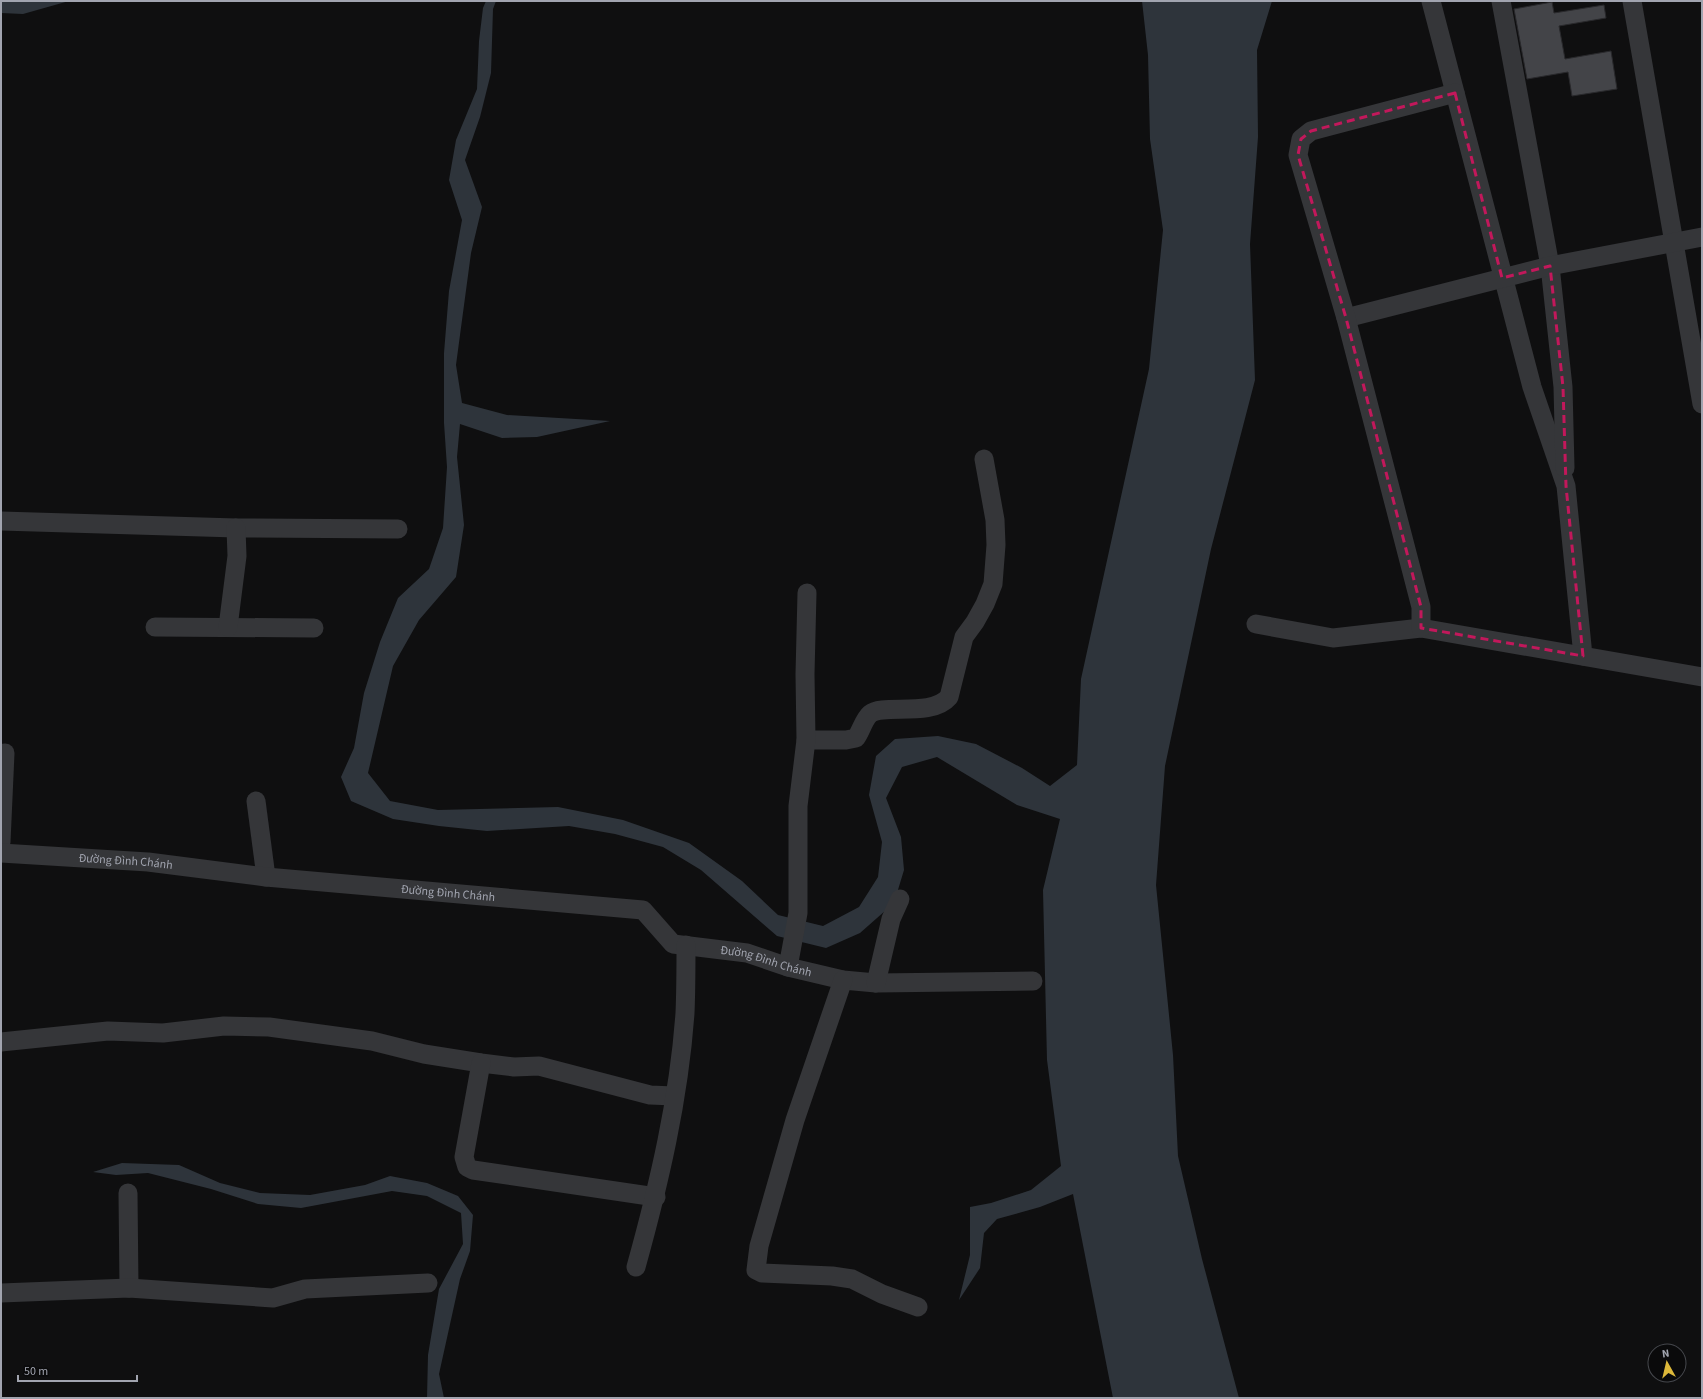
<svg xmlns="http://www.w3.org/2000/svg" width="1703" height="1399" font-family="'Source Sans 3',sans-serif">
<style>
.water{fill:#2e343b}
.building{fill:#434448;stroke:#29292c}
.lines{fill:none;stroke-linecap:round;stroke-linejoin:round}
.minor{stroke:#353639;stroke-width:19}
.marked{fill:none;stroke:#c2185b;stroke-width:3;stroke-dasharray:8 5;stroke-linejoin:round}
.labels{text-anchor:middle;dominant-baseline:central;stroke-width:4;stroke-linejoin:round;paint-order:stroke}
.street-label{font-size:12px;fill:#a1a4af;stroke:#0a0a0b}
</style>
<rect width="100%" height="100%" fill="#0f0f10"/>
<!-- water -->
<g class="water">
<path d="M1,1H69L23,14L1,13Z"/>
<path d="M486,1H496L493,9L491,73L480,117L465,160L482,207L471,253L456,365L462,403L507,415L610,421L537,437L502,438L460,424L457,457L464,525L456,577L419,620L393,666L368,773L390,801L438,810L558,807L623,820L689,843L742,881L778,915L823,926L859,907L878,877L882,842L869,795L876,756L895,739L938,736L976,744L1022,768L1050,786L1077,765L1081,679L1149,369L1163,230L1150,139L1148,55L1142,1H1272L1257,50L1258,137L1250,244L1255,380L1211,549L1165,766L1156,885L1173,1055L1178,1156L1202,1259L1239,1398H1113L1073,1194L1040,1207L997,1219L984,1233L980,1268L959,1300L970,1255V1207L991,1203L1031,1190L1061,1166L1047,1060L1043,890L1060,819L1017,805L937,757L902,767L886,798L901,837L904,870L894,903L860,933L826,948L777,936L701,870L663,847L615,834L569,826L487,831L439,826L393,819L351,801L341,777L354,748L364,693L380,642L398,598L429,569L443,528L447,467L444,423V353L449,291L462,220L449,180L456,140L477,89L479,41L483,8Z"/>
<path d="M122,1163L179,1165L220,1183L260,1193L310,1195L365,1185L390,1176L427,1183L458,1196L473,1215L470,1251L460,1279L439,1374L444,1398H427L428,1355L439,1289L463,1244L461,1213L427,1196L392,1191L301,1208L258,1204L211,1189L148,1173L116,1175L93,1172Z"/>
</g>
<!-- building -->
<path class="building" d="M1552,2L1554,13L1604,5L1606,18L1559,26L1565,59L1611,51L1617,89L1572,96L1568,72L1527,79L1514,9Z"/>
<g class="lines">
<!-- minor -->
<g class="minor">
<path d="M1431,1L1532,387L1566,486L1583,656"/>
<path d="M1501,1L1550,266L1563,387L1565,468"/>
<path d="M1632,1L1702,404"/>
<path d="M1346,318L1550,266L1702,237"/>
<path d="M1,521L236,528L398,529"/>
<path d="M1256,624L1333,638L1421,628L1702,677"/>
<path d="M155,627L314,628"/>
<path d="M228,627L237,556L236,528"/>
<path d="M1421,628V607L1346,318L1298,155L1301,139L1311,131L1455,93"/>
<path d="M806,740H846L856,738C861,731 864,719 870,714C883,703 931,718 949,697L964,637L975,622L985,604L993,584L996,545L995,520L984,459"/>
<path d="M256,801L266,877"/>
<path d="M1,842L5,753"/>
<path id="s1" d="M1,853L148,862L266,877L643,910L673,944L747,953L788,967L843,980L876,983L1033,981"/>
<path d="M788,967L798,913V806L806,740L805,674L807,593"/>
<path d="M843,980L795,1120L759,1246L756,1270L762,1273L832,1276L852,1279L882,1294L918,1307"/>
<path d="M876,983L891,919L900,899"/>
<path d="M1,1042L108,1031L163,1033L224,1026L269,1027L372,1041L424,1054L481,1063L514,1067L539,1066L650,1095L674,1096"/>
<path d="M481,1063L464,1157L467,1167L473,1170L656,1197"/>
<path d="M128,1193L129,1288"/>
<path d="M636,1267C659,1184 679,1099 685,1013C686,990 686,968 686,945"/>
<path d="M1,1293L129,1288L273,1298L305,1289L428,1283"/>
</g>
</g>
<!-- marked area -->
<path class="marked" d="M1455,93L1502,278L1550,266L1563,387L1566,486L1583,656L1421,628V607L1346,318L1298,155L1301,139L1311,131Z"/>
<g class="labels">
<!-- street labels -->
<g class="street-label">
<text stroke="none"><textPath href="#s1" startOffset="125">Đường Đình Chánh</textPath></text>
<text stroke="none"><textPath href="#s1" startOffset="449">Đường Đình Chánh</textPath></text>
<text stroke="none"><textPath href="#s1" startOffset="785">Đường Đình Chánh</textPath></text>
</g>
</g>
<!-- border -->
<rect width="1703" height="1399" fill="none" stroke="#a1a4af" stroke-width="4"/>
<!-- north arrow -->
<g transform="translate(1667 1363) rotate(352)"><circle r="19" fill="#0a0a0b" stroke="#46484d"/>
<path d="M0-3L7 15L0 10L-7 15Z" fill="#ddb83a"/>
<text y="-6" font-size="11" font-weight="bold" text-anchor="middle" fill="#a1a4af">N</text>
</g>
<!-- scale -->
<path d="M18 1375v6h119v-6" fill="none" stroke="#a1a4af" stroke-width="2"/>
<text x="24" y="1375" font-size="12" fill="#a1a4af" stroke="#0a0a0b" stroke-width="3" paint-order="stroke">50 m</text>
</svg>
